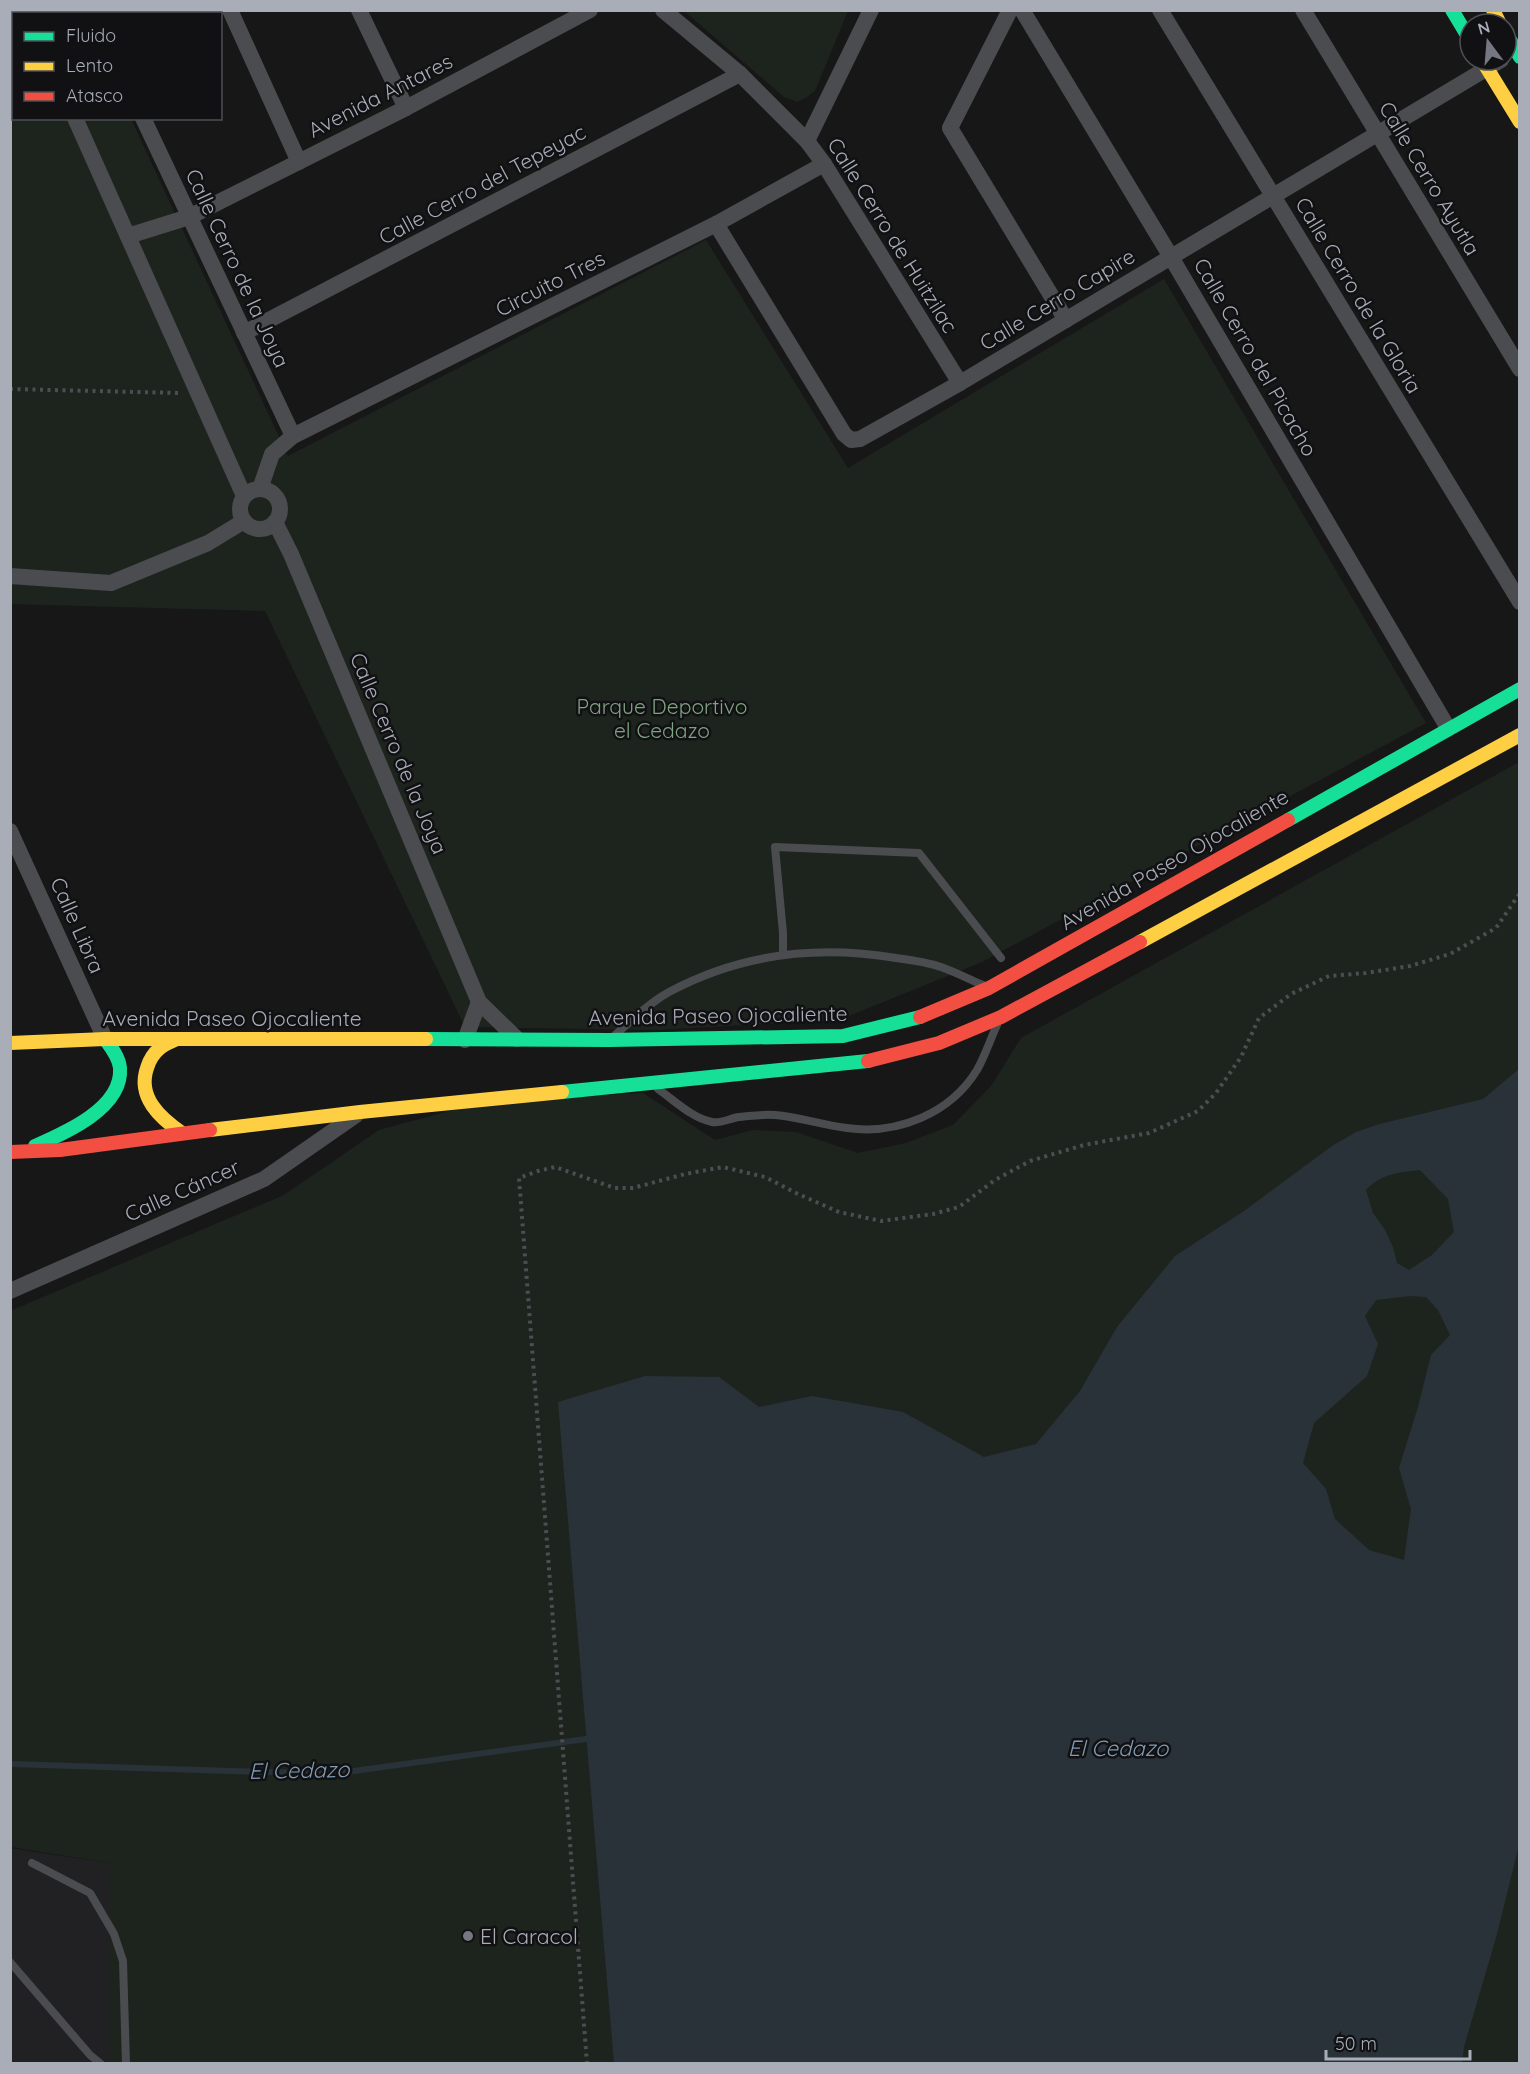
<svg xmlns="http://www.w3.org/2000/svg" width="1530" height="2074" font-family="Quicksand,sans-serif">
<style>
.built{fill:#212123}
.green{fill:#1d241e}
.water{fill:#2a3239;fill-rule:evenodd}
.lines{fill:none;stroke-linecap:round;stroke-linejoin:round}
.stream{stroke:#2a3239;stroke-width:6}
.path{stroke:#4d4e52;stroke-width:4;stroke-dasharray:3 4.5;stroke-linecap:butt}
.lane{stroke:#4b4c50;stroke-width:8}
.street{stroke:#4b4c50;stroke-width:16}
.fast{stroke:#16e098;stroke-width:14}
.slow{stroke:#ffcf43;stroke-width:14}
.jam{stroke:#f24e42;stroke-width:14}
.poi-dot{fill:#757880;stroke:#111113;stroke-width:2}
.labels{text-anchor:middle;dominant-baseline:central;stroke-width:5;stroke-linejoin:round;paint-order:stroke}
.street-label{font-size:21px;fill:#a8adb8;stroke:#111113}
.park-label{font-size:21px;fill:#7fa381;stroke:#111113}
.poi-label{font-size:21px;fill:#a8adb8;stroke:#111113;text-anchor:start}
.water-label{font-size:22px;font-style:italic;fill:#7f9bb3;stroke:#111113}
</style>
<rect width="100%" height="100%" fill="#171717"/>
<!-- built -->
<path class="built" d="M10,1848L109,1863V2063H11Z"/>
<!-- green -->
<g class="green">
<path d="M11,11H81L82,13L14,14V118L131,119L288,456L706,240L848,468L1164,279L1426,723L982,962L839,1020L657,1030L465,1027L265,611L11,604Z"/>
<path d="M684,11H848L815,91L806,98L797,102L784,97Z"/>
<path d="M1519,762V2063H109V1863L11,1847L10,1311L284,1195L379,1130L486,1101L643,1093L715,1140L753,1130L796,1132L858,1153L906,1143L953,1125L991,1086L1021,1038Z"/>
</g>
<!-- water -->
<path class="water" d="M1519,1069V1845L1497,1934L1464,2047L1462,2063H614L558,1402L645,1376L719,1377L759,1407L812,1396L903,1412L984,1457L1036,1444L1080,1391L1117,1327L1175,1256L1244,1211L1332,1146L1356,1132L1380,1124L1483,1099ZM1420,1170L1448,1199L1454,1232L1432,1255L1409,1270L1397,1263L1393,1247L1385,1230L1373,1213L1366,1190C1380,1174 1400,1172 1420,1170ZM1410,1296L1426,1297L1438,1310L1450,1335L1431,1355L1418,1407L1399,1468L1411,1509L1404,1560L1369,1550L1335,1519L1326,1489L1303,1463L1314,1423L1367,1376L1378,1344L1365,1316L1376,1300Z"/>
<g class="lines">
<!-- stream -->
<path class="stream" d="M10,1764L332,1774L586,1739"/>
<!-- path -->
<g class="path">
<path d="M10,389L180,393"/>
<path d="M587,2064L519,1178L538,1171L555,1167L615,1188H633L685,1174L723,1167L765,1177L798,1194L839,1212L881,1221L933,1214L959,1207L995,1180L1030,1161L1084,1145L1149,1133L1198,1111L1216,1093L1241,1057L1259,1018L1291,994L1329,976L1366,973L1410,966L1450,954L1496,928L1520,893"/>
</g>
<!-- lane -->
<g class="lane">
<path d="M783,954V933L775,847L919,853L1001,958"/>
<path d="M615,1035C632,1020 649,1003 669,992C740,954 818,945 896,958C911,960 927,962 941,967C955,972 969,979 983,985"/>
<path d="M658,1089C675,1101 692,1118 712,1122C720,1124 731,1118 739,1117C750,1116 764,1114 775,1115C799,1117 823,1125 847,1128C897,1135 950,1114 977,1070C985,1056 990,1040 997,1025"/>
<path d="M32,1863L90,1893L114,1934L123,1961L126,2064"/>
<path d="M10,1962L90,2055L101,2064"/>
</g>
<!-- street -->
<g class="street">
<path d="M26,10L28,14"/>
<path d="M93,10L94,14"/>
<path d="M230,10L299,162"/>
<path d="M359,10L406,108"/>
<path d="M663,10L740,74L807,141L824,164L960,383"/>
<path d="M1010,10L950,128L1066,320"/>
<path d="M1022,10L1171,257L1448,728"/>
<path d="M1160,10L1520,602"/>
<path d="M1303,10L1520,369"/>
<path d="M75,118L244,496"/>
<path d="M143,118L293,436"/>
<path d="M807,141L871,10"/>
<path d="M716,224L844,434L851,440L860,439L960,383L1501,60"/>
<path d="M128,236L189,217L406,108L590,10"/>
<path d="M244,333L740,74"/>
<path d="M260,489L272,454L293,436L716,224L824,164"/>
<circle cx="260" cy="509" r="20"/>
<path d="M275,522L291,554L479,1002L517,1039"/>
<path d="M10,576L111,583L208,543L244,521"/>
<path d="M10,831L105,1039"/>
<path d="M465,1040L479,1002"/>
<path d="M10,1291L264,1179L356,1115"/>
</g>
<!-- fast -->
<g class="fast">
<path d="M1452,10L1470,40"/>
<path d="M1506,33L1520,57"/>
<path d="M1288,820L1520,689"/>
<path d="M426,1039L609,1040L843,1036L920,1017"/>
<path d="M562,1092L868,1061"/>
<path d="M35,1146C65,1133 123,1108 120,1068C119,1057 111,1047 105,1039"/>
</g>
<!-- slow -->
<g class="slow">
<path d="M1493,10L1500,24"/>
<path d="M1482,60L1520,122"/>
<path d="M1140,942L1520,735"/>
<path d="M177,1039C171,1042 165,1044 160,1048C154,1053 149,1061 147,1068C137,1097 160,1118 182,1133"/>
<path d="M10,1043L105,1039H426"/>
<path d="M210,1130L360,1112L562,1092"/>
</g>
<!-- jam -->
<g class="jam">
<path d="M920,1017L989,988L1288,820"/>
<path d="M868,1061L939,1043L1001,1017L1140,942"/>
<path d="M10,1152L60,1150L210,1130"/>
</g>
</g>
<!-- markers -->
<circle class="poi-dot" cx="468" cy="1936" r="6"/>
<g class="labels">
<!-- street labels -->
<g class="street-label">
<text transform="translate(380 95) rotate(-27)">Avenida Antares</text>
<text transform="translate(1430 178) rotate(59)">Calle Cerro Ayutla</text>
<text transform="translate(482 184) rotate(-28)">Calle Cerro del Tepeyac</text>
<text transform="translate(893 235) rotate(58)">Calle Cerro de Huitzilac</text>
<text transform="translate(238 268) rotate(65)">Calle Cerro de la Joya</text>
<text transform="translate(550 283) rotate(-27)">Circuito Tres</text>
<text transform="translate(1359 295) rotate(59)">Calle Cerro de la Gloria</text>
<text transform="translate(1057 299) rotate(-31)">Calle Cerro Capire</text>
<text transform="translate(1256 357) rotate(60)">Calle Cerro del Picacho</text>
<text transform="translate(399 753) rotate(67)">Calle Cerro de la Joya</text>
<text transform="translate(1174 859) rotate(-30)">Avenida Paseo Ojocaliente</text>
<text transform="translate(78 925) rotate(66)">Calle Libra</text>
<text transform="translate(718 1015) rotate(-1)">Avenida Paseo Ojocaliente</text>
<text x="232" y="1018">Avenida Paseo Ojocaliente</text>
<text transform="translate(182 1190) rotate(-24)">Calle Cáncer</text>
</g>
<!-- park labels -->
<g class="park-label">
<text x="662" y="706">Parque Deportivo<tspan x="662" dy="24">el Cedazo</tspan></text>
</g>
<!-- poi labels -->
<g class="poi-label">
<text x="480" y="1936">El Caracol</text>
</g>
<!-- water labels -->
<g class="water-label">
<text x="1118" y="1748">El Cedazo</text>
<text transform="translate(299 1770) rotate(-1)">El Cedazo</text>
</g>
</g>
<!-- border -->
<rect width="1530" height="2074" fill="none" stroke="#a8adb8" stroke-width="24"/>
<!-- legend -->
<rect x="12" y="12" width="210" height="108" fill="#111113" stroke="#4d4f55" stroke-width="1.5"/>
<rect x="24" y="32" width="30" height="9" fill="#16e098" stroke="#4d4f55" stroke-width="1.5"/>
<text x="66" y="42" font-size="18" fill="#a8adb8">Fluido</text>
<rect x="24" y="62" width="30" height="9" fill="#ffcf43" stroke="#4d4f55" stroke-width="1.5"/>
<text x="66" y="72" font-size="18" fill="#a8adb8">Lento</text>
<rect x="24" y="92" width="30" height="9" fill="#f24e42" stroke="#4d4f55" stroke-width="1.5"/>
<text x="66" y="102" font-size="18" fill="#a8adb8">Atasco</text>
<!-- north arrow -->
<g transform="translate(1488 42) rotate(344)"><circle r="28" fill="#111113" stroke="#4d4f55" stroke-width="1.5"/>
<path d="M0-4.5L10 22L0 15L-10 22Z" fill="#757880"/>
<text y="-9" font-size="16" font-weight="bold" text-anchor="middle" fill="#a8adb8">N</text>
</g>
<!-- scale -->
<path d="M1326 2050v9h144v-9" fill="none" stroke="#a8adb8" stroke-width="3"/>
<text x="1335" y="2050" font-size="18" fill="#a8adb8" stroke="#111113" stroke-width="4.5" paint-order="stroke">50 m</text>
</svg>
